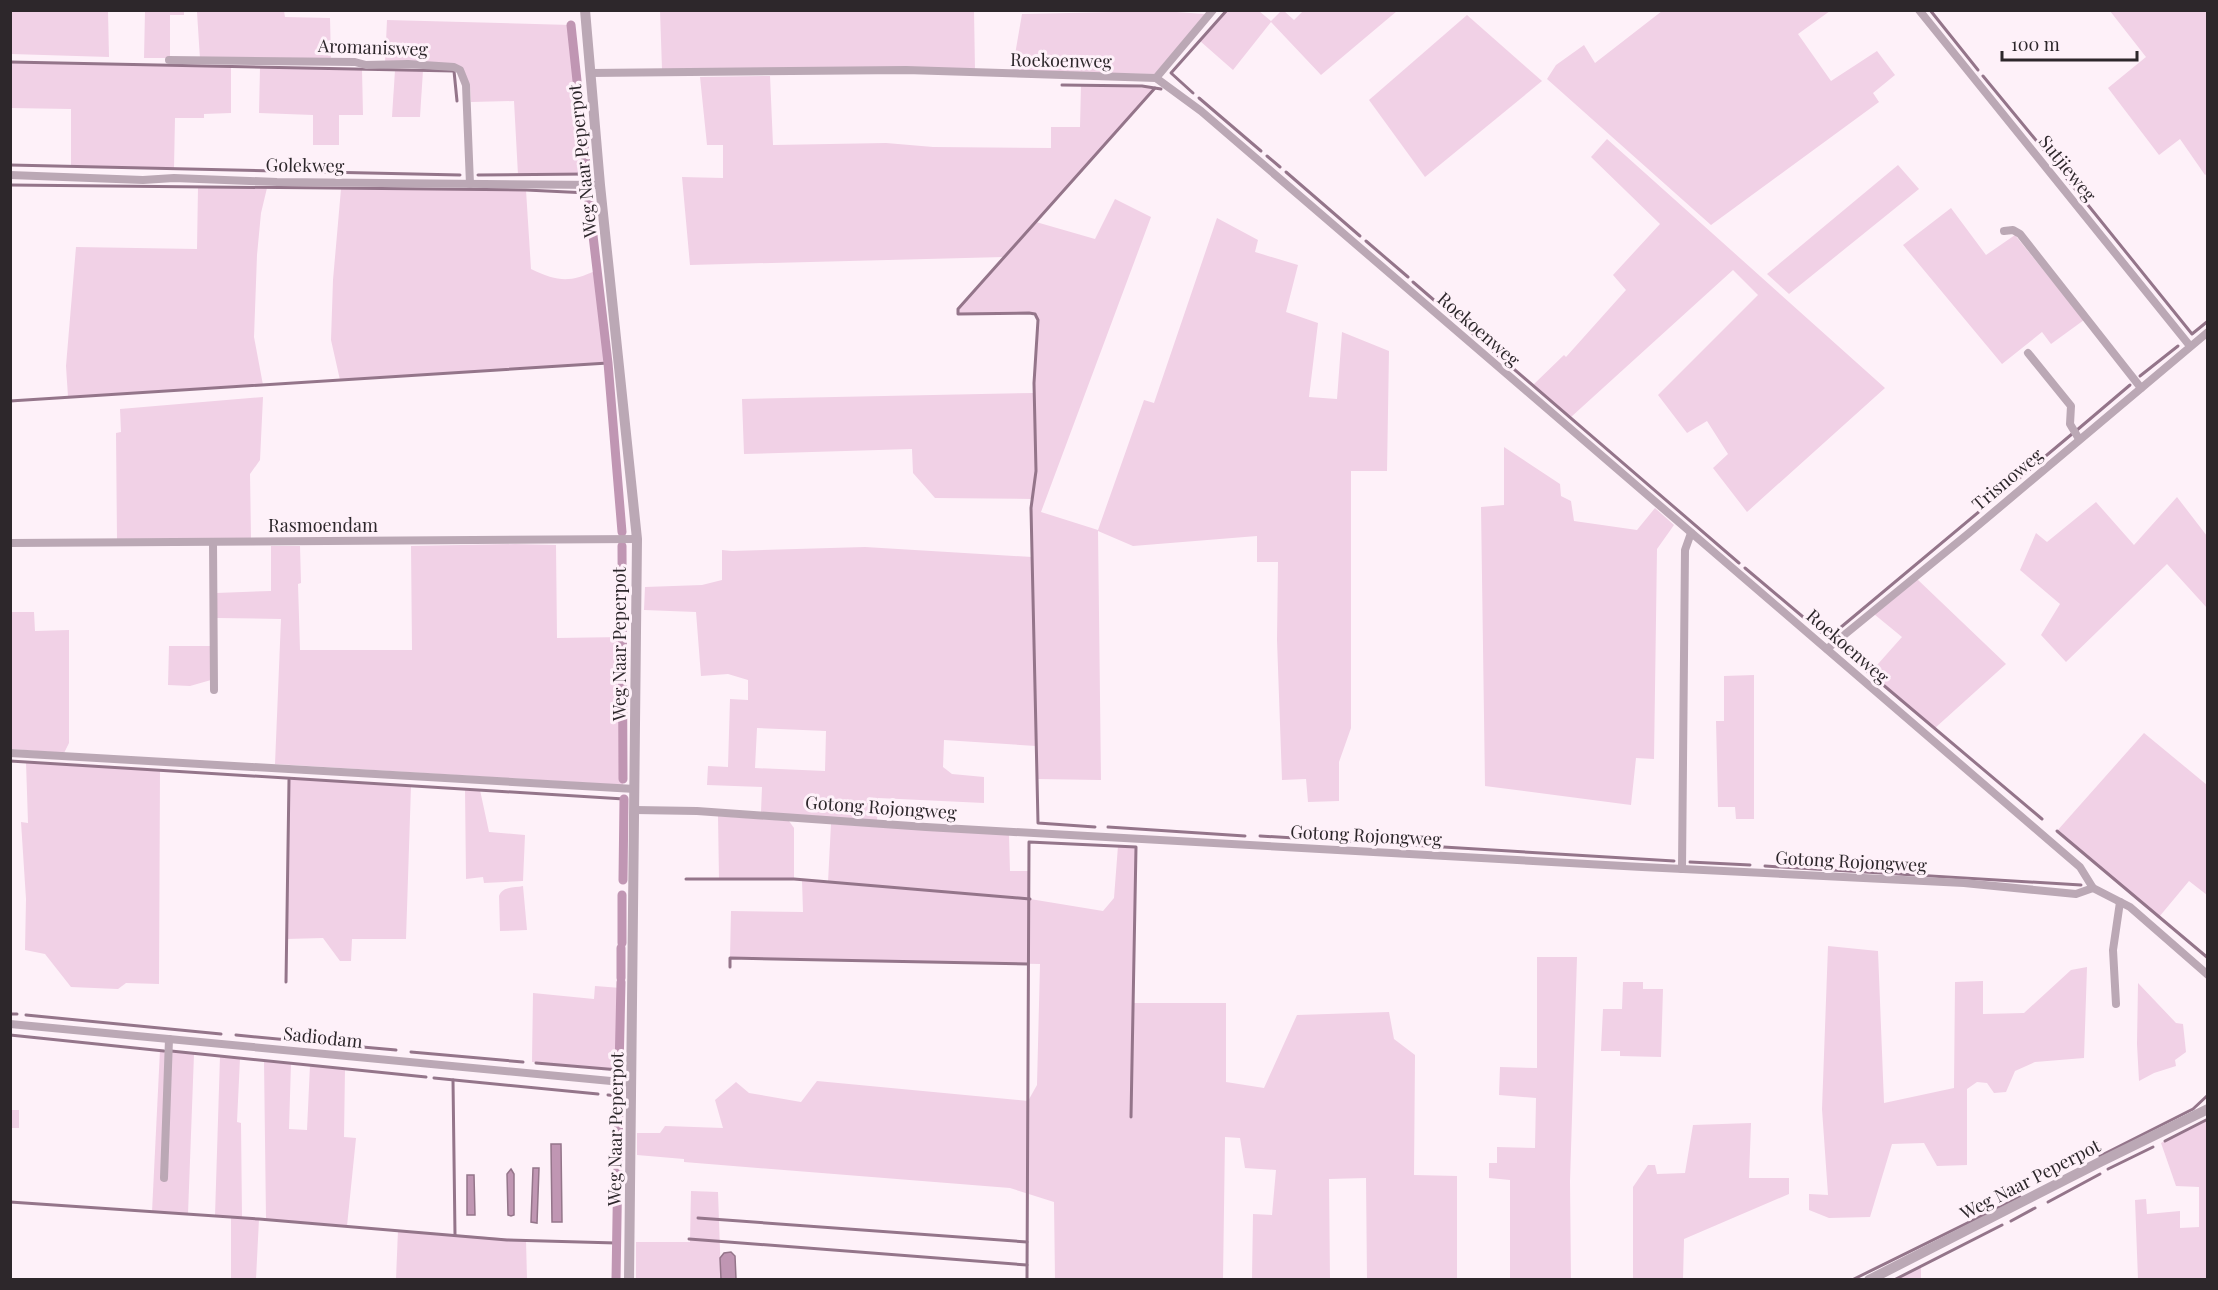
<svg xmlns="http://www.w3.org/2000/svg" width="2218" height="1290" font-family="'Playfair Display',serif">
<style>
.green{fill:#f1d1e6;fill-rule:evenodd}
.water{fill:#c096b3;stroke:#94758a;stroke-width:1.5}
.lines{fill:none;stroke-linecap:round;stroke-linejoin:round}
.stream{stroke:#94758a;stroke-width:3}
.canal{stroke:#c096b3;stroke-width:9}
.minor{stroke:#bba8b5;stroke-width:8}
.tertiary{stroke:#bba8b5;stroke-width:10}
.labels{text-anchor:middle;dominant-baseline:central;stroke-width:6;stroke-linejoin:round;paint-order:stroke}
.street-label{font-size:18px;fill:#2d272b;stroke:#fef1f9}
</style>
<rect width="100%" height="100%" fill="#fef1f9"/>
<!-- green -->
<g class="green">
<path d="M51,10L108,11L109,57L11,54V11Z"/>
<path d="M207,10L284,11L285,17L330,18L331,60L200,59L197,12Z"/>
<path d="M123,11H184V15H170V58H144L145,11Z"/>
<path d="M660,11H974L975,70L662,69Z"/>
<path d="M1162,11L1205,14L1155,74L1012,72L1022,14Z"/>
<path d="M1227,11H1259L1271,21L1281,11H1284L1294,20L1303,11H1397L1321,75L1271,22L1233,70L1200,41Z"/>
<path d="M1662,11H1830L1798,34L1831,81L1877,51L1895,75L1873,93L1879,102L1711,225L1547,79L1556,65L1584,45L1595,63Z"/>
<path d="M2110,11H2207L2208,173L2205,175L2180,139L2159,155L2108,88L2146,57Z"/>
<path d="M1467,15L1542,81L1425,177L1369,100Z"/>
<path d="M387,20L571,25L587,174L518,175L514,101L471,102L470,85L461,68L385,63Z"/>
<path d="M11,62L231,66V113L204,114V118H175L174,168L71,166V109L11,108Z"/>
<path d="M260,67L362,69L363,115H339V145H313V115L259,113Z"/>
<path d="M395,70H423L420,117H392Z"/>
<path d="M770,76L773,145L886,143L933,147L1051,148V127H1080L1081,85L1155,88L1036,222L1095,239L1115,199L1151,217L1041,512L1098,530L1144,400L1154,403L1217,218L1258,240L1255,252L1298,265L1286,312L1318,323L1309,397L1337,399L1342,332L1389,351L1387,471H1351V728L1339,762V801L1308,802L1306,779L1282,780L1277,640L1278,562H1257V536L1133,546L1098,531L1101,780L1037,779L1036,746L944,740L943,767L952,774L984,777V803L878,798L877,821L761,812L762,787L707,785L708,766L728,767L730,699L748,700V680L728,674L701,676L696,612L644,610L645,587L702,585L722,580V550L732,551L865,547L1032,557V499L935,498L913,473L912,449L744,454L742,399L1034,393L1038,320L1035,314H958V309L1004,257L690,265L682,177L723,178V145H707L700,77ZM757,728L826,731L825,771L755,768Z"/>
<path d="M1607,139L1885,388L1747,512L1713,468L1728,454L1707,421L1687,433L1658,395L1758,295L1733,270L1571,417L1533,385L1564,355L1566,357L1626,290L1613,275L1660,224L1591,157Z"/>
<path d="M1898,165L1919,189L1789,294L1767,274Z"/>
<path d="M198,187L267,188L261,213L257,255L254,337L263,385L68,397L66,366L76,247L197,249Z"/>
<path d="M341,189L526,190L531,269C559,282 569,283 597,270L608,363L340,380L331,340L333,280Z"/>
<path d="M1951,208L1986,255L2015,235L2084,320L2051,344L2042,332L2002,364L1903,245Z"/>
<path d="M263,397L260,460L250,474L251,538L117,539L116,433L121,432L120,409Z"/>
<path d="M1504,447L1560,484L1561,496L1571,501L1574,521L1637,530L1655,508L1674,525L1657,549L1654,759L1636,758L1631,805L1485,786L1481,507L1504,505Z"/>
<path d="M2177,497L2207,536V608L2167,564L2066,662L2041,635L2060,604L2020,570L2036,533L2047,542L2096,502L2134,545Z"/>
<path d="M515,544L556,545L557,638L623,637V785L275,764L281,619L217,618L216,593L271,591V546H300L301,583L298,584L300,650H412L411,546Z"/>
<path d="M1917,579L2006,664L1935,728L1870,673L1902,637L1874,614Z"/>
<path d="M10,612H34L35,631L69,630V743L64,753L11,749Z"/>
<path d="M169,646H212L211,680L190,686L168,685Z"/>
<path d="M1754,675V819H1736L1735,807H1718L1716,721H1724V676Z"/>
<path d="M2144,733L2207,785V895L2189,881L2159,917L2057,831Z"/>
<path d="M26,762L160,770L159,984L126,983L118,989L71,987L45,954L25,950L26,899L21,822L28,823Z"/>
<path d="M289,779L411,786L406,939H352L351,961H340L323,938L286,939Z"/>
<path d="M465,789L480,790L489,832L525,835L523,881L484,883L483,877L466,879Z"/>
<path d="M718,816L789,821L794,828V879H719Z"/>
<path d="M831,824L1009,835L1010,871H1030V899L1103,911L1114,898L1118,846L1136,847L1133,1003H1226V1082L1264,1088L1297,1015L1389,1012L1394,1039L1415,1055L1414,1175L1457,1176V1279H1367L1366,1178L1329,1179L1330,1279H1252L1253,1214L1272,1215L1276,1170L1245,1168L1240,1138L1225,1137L1223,1280L1055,1279L1054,1202L1010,1188L684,1162V1159L637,1155V1133H660L665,1126L723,1128L715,1100L736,1082L749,1093L801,1102L817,1081L1028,1101L1037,1085L1040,964L730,958L731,911L803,912L802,880L828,882Z"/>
<path d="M523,886L527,930L500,931L499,896C503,886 514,888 523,886Z"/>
<path d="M1828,946L1878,951L1884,1103L1954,1088L1955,982L1983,981V1014L2024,1013L2071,970L2087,967L2084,1058L2035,1062L2015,1071L2006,1092L1994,1093L1987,1083L1977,1082L1967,1089V1165L1937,1166L1924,1143L1892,1144L1870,1217L1829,1218L1809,1210V1194L1828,1195L1822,1109Z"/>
<path d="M1537,957H1577L1570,1181L1571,1279H1510V1180L1489,1178V1163H1497V1147L1535,1148L1536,1098L1499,1095L1500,1067L1537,1068Z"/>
<path d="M1623,982H1643V989H1663L1661,1057L1620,1056V1051H1601L1603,1009H1622Z"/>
<path d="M2138,983L2176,1023L2183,1024L2186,1052L2175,1060L2176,1066L2154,1073L2139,1081L2137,1044Z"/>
<path d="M595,986L621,988L618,1070L532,1062L533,993L594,999Z"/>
<path d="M160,1050L194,1054L188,1214L152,1212Z"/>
<path d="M220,1056L240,1058L237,1122L241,1123L242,1217L259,1219L256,1279H231V1217L215,1216Z"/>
<path d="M264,1061L291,1063L289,1129L307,1130L310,1065L345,1069L344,1137L356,1138L347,1226L266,1219Z"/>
<rect x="11" y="1110" width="8" height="18"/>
<path d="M2207,1119V1279H2138L2135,1200L2146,1199L2147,1214L2180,1211V1228L2199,1227V1187L2176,1186L2161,1143Z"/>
<path d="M1751,1123L1749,1178H1789V1194L1684,1239L1683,1279H1633V1187L1648,1165H1655L1657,1174L1685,1173L1693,1125Z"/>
<path d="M691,1191L718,1192L721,1279L636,1280V1242H690Z"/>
<path d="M398,1230L526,1240L527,1279H396Z"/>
<path d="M1921,1266V1279H1896Z"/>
</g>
<!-- water -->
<g class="water">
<path d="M551,1144H561L562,1222H552Z"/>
<path d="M533,1168H539L537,1223L531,1222Z"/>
<path d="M511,1169L514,1174V1215L511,1216L508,1215L507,1174Z"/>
<path d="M467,1175H474L475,1215H467Z"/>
<path d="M731,1252L735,1256L736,1279H721L720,1258L724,1253Z"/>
</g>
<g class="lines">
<!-- stream -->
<g class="stream">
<path d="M1930,10L1978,70"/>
<path d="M10,62L454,71L457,101"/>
<path d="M1983,76L2063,173"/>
<path d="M1062,85L1142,86L1161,89"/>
<path d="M1193,93L1171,73L1227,10"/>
<path d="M1199,98L1261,151"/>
<path d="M1267,156L1280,167"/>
<path d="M10,165L460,175"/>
<path d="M1286,172L1360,236"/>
<path d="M478,175L587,174"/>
<path d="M2067,179L2192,334L2208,321"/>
<path d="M10,185L526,190L588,193"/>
<path d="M1366,241L1408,277"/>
<path d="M1413,282L1739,563"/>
<path d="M2140,376L2178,346"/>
<path d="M10,401L608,363"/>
<path d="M2077,430L2130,385"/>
<path d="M1745,568L1828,638L2072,434"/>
<path d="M1843,651L2042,819"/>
<path d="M10,761L624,799"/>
<path d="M1095,827L1038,823L1031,508L1036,471L1034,383L1038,320L1035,314L1029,313L958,314V309L1155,88"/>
<path d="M1108,827L1245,836"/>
<path d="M2057,831L2208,958"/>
<path d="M1260,836L1674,861"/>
<path d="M1690,862L1750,865"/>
<path d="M1765,866L2081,885"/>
<path d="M686,879H794L1030,899"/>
<path d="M730,967V958L1028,964"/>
<path d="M286,982L289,780"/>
<path d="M10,1014H17"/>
<path d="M26,1015L221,1034"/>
<path d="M10,1035L164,1051"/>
<path d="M236,1035L320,1043"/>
<path d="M329,1044L396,1050"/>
<path d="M171,1051L426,1077"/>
<path d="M411,1052L523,1062"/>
<path d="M536,1063L619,1070"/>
<path d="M434,1078L598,1094"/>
<path d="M453,1080L455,1235"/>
<path d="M608,1095L619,1096"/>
<path d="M2165,1141L2208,1119"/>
<path d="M2100,1156L2193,1109L2208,1095"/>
<path d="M2108,1169L2153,1147"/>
<path d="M10,1202L259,1219L507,1240L616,1243"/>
<path d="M2048,1202L2100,1174"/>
<path d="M698,1218L1027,1242"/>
<path d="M2011,1221L2035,1208"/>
<path d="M689,1239L1027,1265"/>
<path d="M1027,1280L1029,842L1136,847L1131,1117"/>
<path d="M1852,1280L2020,1197"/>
<path d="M1894,1280L2002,1225"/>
</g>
<!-- canal -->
<g class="canal">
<path d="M571,25L587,174"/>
<path d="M588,193L608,363L622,532"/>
<path d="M622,546L623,779"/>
<path d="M623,880L624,799"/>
<path d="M622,943V895"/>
<path d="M621,978V948"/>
<path d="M619,1070L621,982"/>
<path d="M616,1280L619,1096"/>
</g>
<!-- minor -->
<g class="minor">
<path d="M1919,10L2190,346"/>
<path d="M169,60L355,62L366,65L408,64L454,67L460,70L466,85L470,184"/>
<path d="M590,73L906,70L1156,78L1201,111L2059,849L2080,867L2093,888L2130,907L2208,975"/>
<path d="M1156,78L1213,10"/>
<path d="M10,175L143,180L174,178L277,182L600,185"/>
<path d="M2004,231L2013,230L2020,234L2141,388"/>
<path d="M2028,353L2071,406L2070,424L2079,439"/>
<path d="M213,542L214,690"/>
<path d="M10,543L637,539"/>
<path d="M1827,649L1969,533L2208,332"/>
<path d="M10,753L635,789"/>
<path d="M635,810L697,811L926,827L1642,867L1964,883L2076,894L2093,888"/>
<path d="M1682,869L1685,550L1691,533"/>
<path d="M2116,1004L2113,950L2120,902"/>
<path d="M10,1024L632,1083"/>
<path d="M164,1178L169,1039"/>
</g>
<!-- tertiary -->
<g class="tertiary">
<path d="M585,10L600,185L637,539L629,1280"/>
<path d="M1869,1280L2100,1162L2208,1109"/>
</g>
</g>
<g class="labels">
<!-- street labels -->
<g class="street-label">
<text transform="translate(373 47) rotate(2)">Aromanisweg</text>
<text transform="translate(1061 60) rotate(1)">Roekoenweg</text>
<text transform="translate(582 161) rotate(-96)">Weg Naar Peperpot</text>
<text transform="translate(305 165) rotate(1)">Golekweg</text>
<text transform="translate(2068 168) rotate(51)">Sutjieweg</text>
<text transform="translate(1479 329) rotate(41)">Roekoenweg</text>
<text transform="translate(2007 479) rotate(-40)">Trisnoweg</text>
<text x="323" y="525">Rasmoendam</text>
<text transform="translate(619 644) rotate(-90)">Weg Naar Peperpot</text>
<text transform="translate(1848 646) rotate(41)">Roekoenweg</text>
<text transform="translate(881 807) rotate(4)">Gotong Rojongweg</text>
<text transform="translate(1366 835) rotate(3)">Gotong Rojongweg</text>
<text transform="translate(1851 861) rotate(3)">Gotong Rojongweg</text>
<text transform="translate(323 1037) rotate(6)">Sadiodam</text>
<text transform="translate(615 1129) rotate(-89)">Weg Naar Peperpot</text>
<text transform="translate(2030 1179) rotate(-27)">Weg Naar Peperpot</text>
</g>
</g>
<!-- border -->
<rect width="2218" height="1290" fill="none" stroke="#2d272b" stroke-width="24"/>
<!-- scale -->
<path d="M2002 51v9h135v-9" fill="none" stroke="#2d272b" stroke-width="3"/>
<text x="2011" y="51" font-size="18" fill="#2d272b" stroke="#fef1f9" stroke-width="4.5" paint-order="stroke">100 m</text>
</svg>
